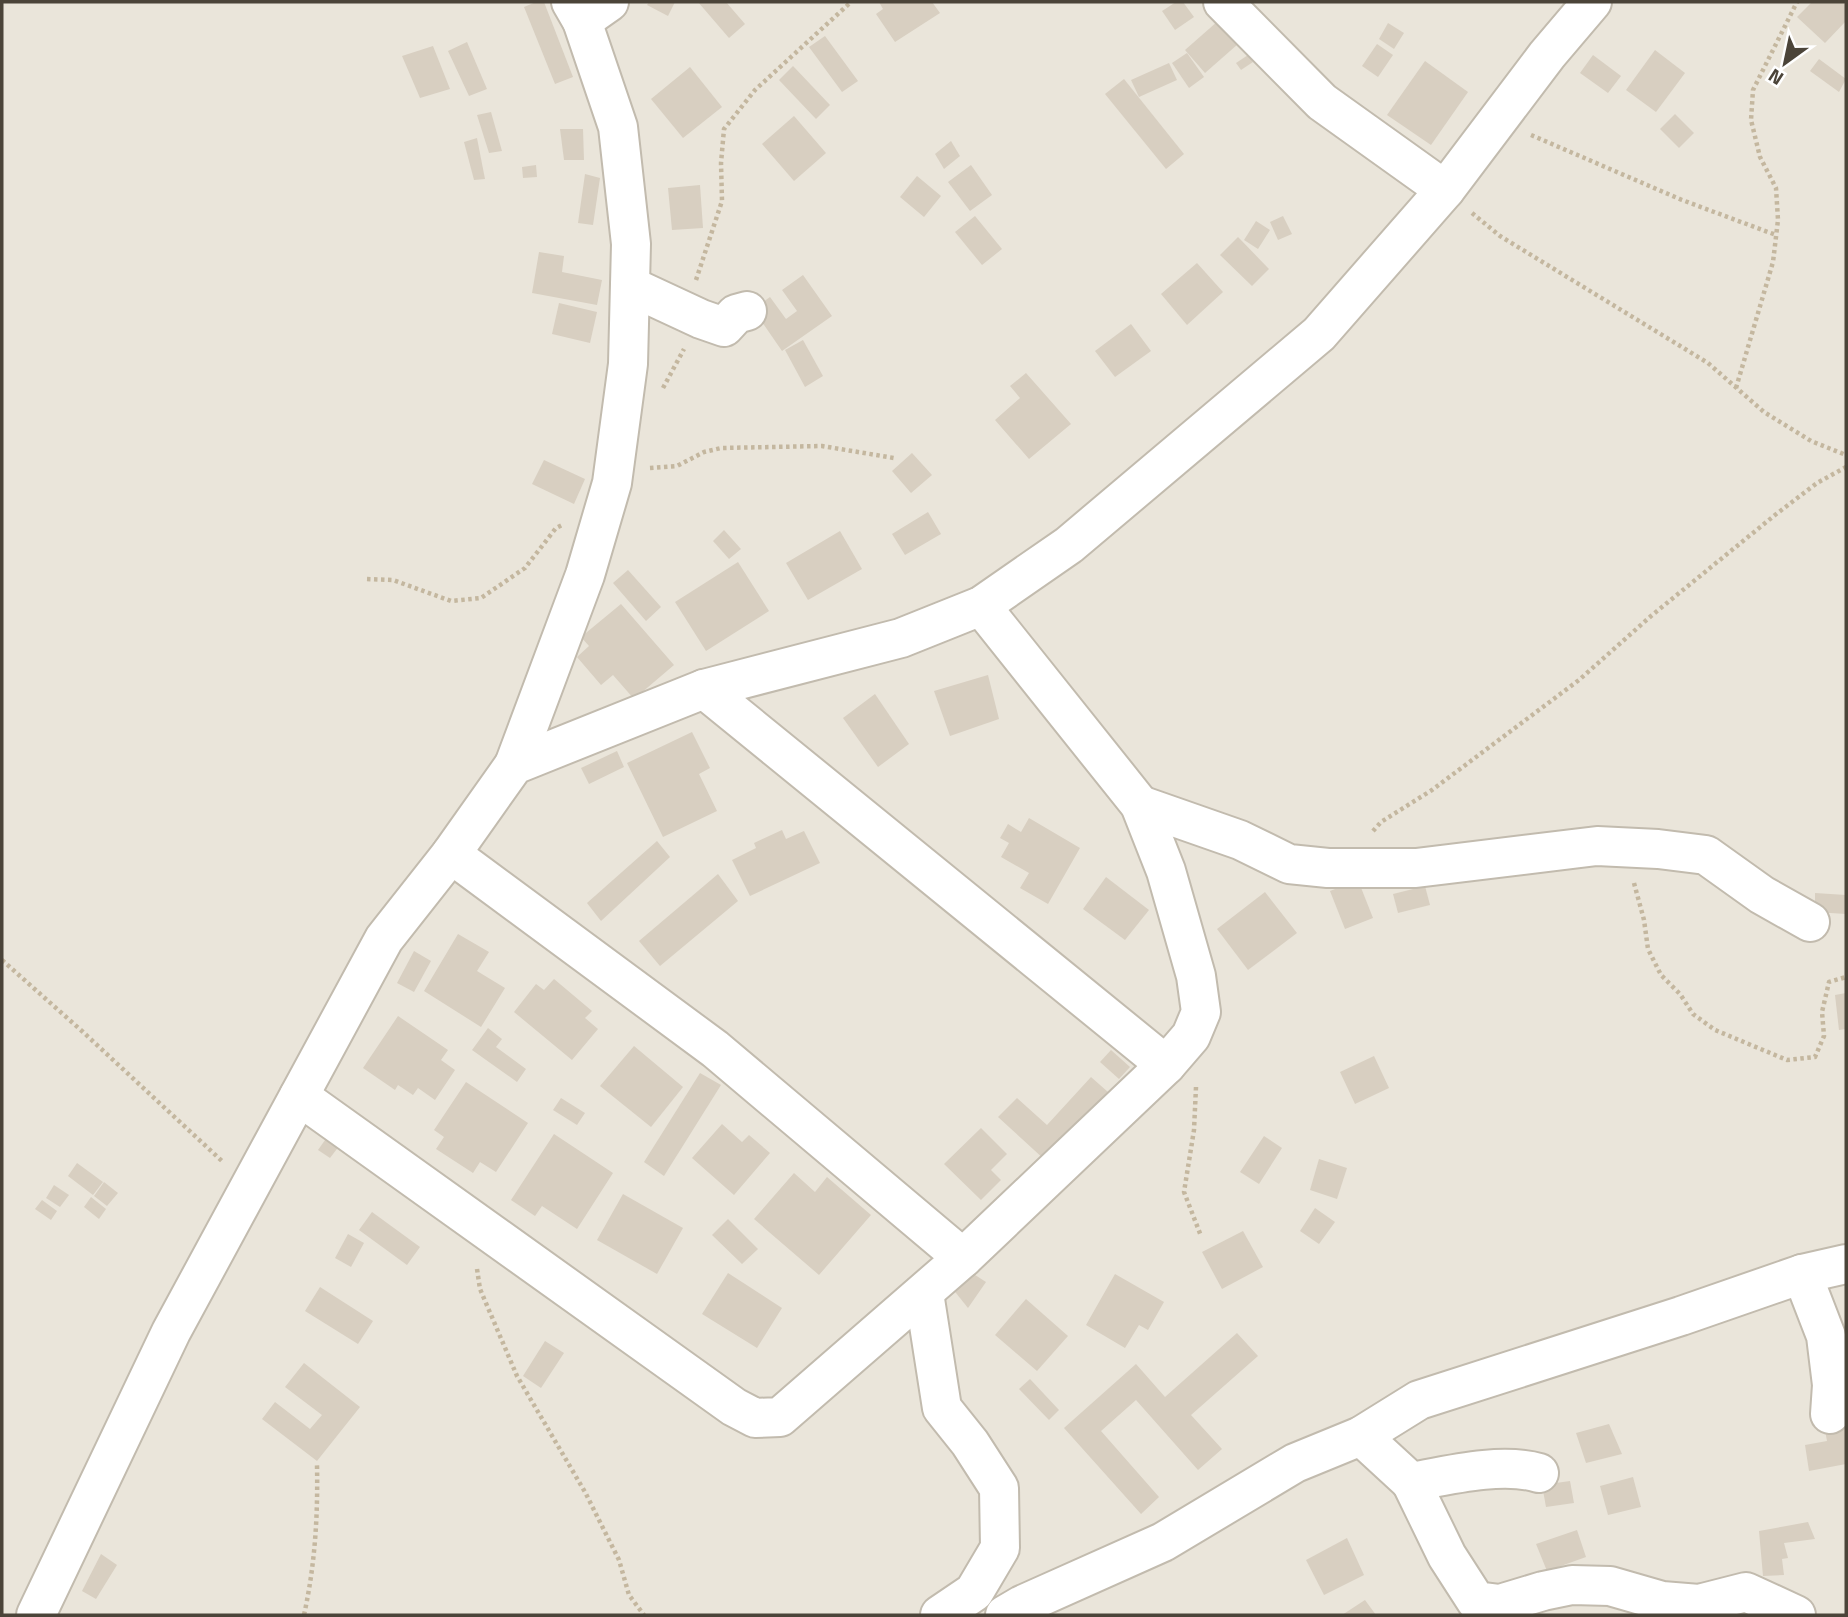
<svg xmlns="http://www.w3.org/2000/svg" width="1848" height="1617" font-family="'Titillium Web',sans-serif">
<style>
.residential{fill:#eae5da}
.building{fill:#d8cfc1}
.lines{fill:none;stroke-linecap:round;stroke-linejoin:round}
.minor-casing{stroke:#c2bbae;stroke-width:42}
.path{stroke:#c4b79f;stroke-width:4.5;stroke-dasharray:3.5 3.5;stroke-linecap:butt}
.minor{stroke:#fff;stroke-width:38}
</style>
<rect width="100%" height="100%" fill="#f6f3ec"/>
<!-- residential -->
<rect class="residential" x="2" y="2" width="1844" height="1613"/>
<!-- building -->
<g class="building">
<path d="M536,2H544L573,77L555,84L524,7Z"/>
<path d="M649,2H675L668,16L647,5Z"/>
<path d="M698,2H726L745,24L729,38Z"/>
<path d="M879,2H932L940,13L895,42L876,14L883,9Z"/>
<path d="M1176,2H1183L1194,17L1175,30L1162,11Z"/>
<path d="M1812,2H1843L1846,5V21L1825,43L1797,17Z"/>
<path d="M1218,21L1238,44L1205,73L1185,50Z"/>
<path d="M1388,23L1404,33L1394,49L1379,39Z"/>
<path d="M825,36L858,81L842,92L809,47Z"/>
<path d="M467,42L487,89L469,96L448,51Z"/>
<path d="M1377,44L1393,55L1378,77L1362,66Z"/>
<path d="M433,46L450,89L420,98L402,56Z"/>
<path d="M1655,50L1685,73L1656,112L1626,90Z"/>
<path d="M1187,53L1204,77L1189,88L1172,63Z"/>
<path d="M1248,55L1253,62L1241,70L1236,63Z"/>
<path d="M1593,55L1621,76L1608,93L1580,73Z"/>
<path d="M1819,59L1846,79L1839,92L1810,71Z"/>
<path d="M1425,61L1468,92L1431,145L1387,115Z"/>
<path d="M1169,63L1177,80L1139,97L1131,80Z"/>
<path d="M793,66L830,105L816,119L779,80Z"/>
<path d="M690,67L722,107L683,138L651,99Z"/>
<path d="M1124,79L1184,154L1166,169L1105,94Z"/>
<path d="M491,112L502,151L489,153L477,115Z"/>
<path d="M1675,114L1694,133L1679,148L1660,129Z"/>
<path d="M794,116L826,153L794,181L762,144Z"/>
<path d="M560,129H583L584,160H564Z"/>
<path d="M477,138L485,179L474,180L464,142Z"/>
<path d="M951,141L960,156L944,169L935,154Z"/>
<path d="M536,165L537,177L523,178L522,167Z"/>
<path d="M971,165L992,195L970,211L948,182Z"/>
<path d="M585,174L600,178L593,225L578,223Z"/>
<path d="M917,176L941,196L924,217L900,197Z"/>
<path d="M700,185L703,228L672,230L668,188Z"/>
<path d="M975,216L1002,249L982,265L955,232Z"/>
<path d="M1283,216L1292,234L1278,240L1270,222Z"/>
<path d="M1256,221L1270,230L1258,249L1244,240Z"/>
<path d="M1238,237L1269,269L1252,286L1220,255Z"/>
<path d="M539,252L564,256L562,272L602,280L597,305L532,293Z"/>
<path d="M1197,263L1223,292L1187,325L1161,294Z"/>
<path d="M803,275L832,316L782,351L753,309L770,297L786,319L797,311L782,290Z"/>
<path d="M559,303L597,312L590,343L552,334Z"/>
<path d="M1131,324L1151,351L1115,377L1095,351Z"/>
<path d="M803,340L823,376L805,387L785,350Z"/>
<path d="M1026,373L1071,424L1029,459L995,420L1020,398L1010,386Z"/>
<path d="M912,453L932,475L911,493L892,471Z"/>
<path d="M544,460L585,479L574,504L532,484Z"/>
<path d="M928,512L941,534L905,555L892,534Z"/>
<path d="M724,530L741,549L729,559L713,541Z"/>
<path d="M840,531L862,569L808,600L786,563Z"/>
<path d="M738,562L769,611L706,651L675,602Z"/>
<path d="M628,570L661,607L646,621L613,583Z"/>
<path d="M621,604L674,665L634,699L613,675L601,685L577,657L589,646L581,637Z"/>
<path d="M988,675L999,719L950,736L934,691Z"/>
<path d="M875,694L909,744L878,767L843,718Z"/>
<path d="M692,732L710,768L699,774L717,811L663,837L627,763Z"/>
<path d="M617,751L624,767L589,784L581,768Z"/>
<path d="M1029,818L1080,848L1048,904L1020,888L1029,873L1001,857L1009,843L1000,838L1008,824L1021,832Z"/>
<path d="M782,830L786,839L804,831L820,863L750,896L732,860L756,848L754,843Z"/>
<path d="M657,841L670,857L601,921L587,903Z"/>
<path d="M718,874L738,901L660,966L639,941Z"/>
<path d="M1106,877L1149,910L1125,940L1083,909Z"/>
<path d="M1358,880L1373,918L1345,929L1330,891Z"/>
<path d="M1425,886L1430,905L1398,913L1393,894Z"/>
<path d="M1265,892L1297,933L1248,970L1217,929Z"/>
<path d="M1815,893L1846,895V914L1815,912Z"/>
<path d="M458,934L489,952L477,971L505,988L481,1027L424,991Z"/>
<path d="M414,951L431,961L414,992L397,983Z"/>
<path d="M554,979L592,1011L585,1018L598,1029L572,1060L514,1012L536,984L544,990Z"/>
<path d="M1846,993V1029L1839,1030L1835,995Z"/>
<path d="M398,1016L448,1050L441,1060L455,1070L435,1100L418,1088L413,1095L398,1085L395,1090L363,1068Z"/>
<path d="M488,1028L502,1039L496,1047L526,1069L517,1082L472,1050Z"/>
<path d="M634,1046L683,1087L651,1127L600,1086Z"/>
<path d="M1111,1050L1130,1067L1119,1079L1100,1062Z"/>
<path d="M1374,1056L1389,1088L1355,1104L1340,1072Z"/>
<path d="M700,1073L721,1085L664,1176L644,1162Z"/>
<path d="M1091,1077L1108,1092L1045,1160L998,1117L1017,1098L1047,1125Z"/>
<path d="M466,1082L528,1123L496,1172L480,1162L473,1173L436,1149L444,1137L434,1130Z"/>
<path d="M561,1098L585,1113L577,1125L553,1110Z"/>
<path d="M722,1124L742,1142L749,1135L770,1153L734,1195L692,1158Z"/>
<path d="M981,1128L1007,1154L991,1170L1001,1180L981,1200L944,1164Z"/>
<path d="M330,1133L343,1141L330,1158L318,1150Z"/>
<path d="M554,1134L613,1173L577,1229L542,1206L535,1216L511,1200Z"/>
<path d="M1264,1136L1282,1148L1259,1184L1240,1172Z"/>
<path d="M1319,1159L1347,1168L1337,1199L1310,1190Z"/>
<path d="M77,1163L103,1182L93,1195L68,1176Z"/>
<path d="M794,1173L815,1192L827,1177L871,1215L819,1275L754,1219Z"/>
<path d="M104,1182L118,1193L107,1206L94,1196Z"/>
<path d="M54,1185L69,1195L60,1207L46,1198Z"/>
<path d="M623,1194L683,1228L657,1274L597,1240Z"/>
<path d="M91,1197L106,1209L99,1219L84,1207Z"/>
<path d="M42,1200L57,1211L51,1220L35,1209Z"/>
<path d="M1315,1208L1335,1222L1319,1244L1300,1231Z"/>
<path d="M372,1212L420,1247L407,1265L359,1230Z"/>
<path d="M728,1219L758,1249L742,1264L712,1235Z"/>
<path d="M1243,1231L1263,1267L1222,1289L1202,1252Z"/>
<path d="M348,1234L364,1243L351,1267L335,1258Z"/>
<path d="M728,1273L782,1308L757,1348L702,1314Z"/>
<path d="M972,1273L986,1282L968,1308L952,1288Z"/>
<path d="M1115,1274L1164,1302L1148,1330L1139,1325L1125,1348L1086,1325Z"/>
<path d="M320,1287L373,1321L358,1344L305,1311Z"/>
<path d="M1026,1299L1068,1336L1037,1371L995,1335Z"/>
<path d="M1237,1333L1258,1356L1191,1415L1222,1449L1198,1470L1136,1400L1101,1431L1159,1497L1141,1514L1064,1428L1136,1364L1165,1397Z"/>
<path d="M545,1341L564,1353L541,1388L523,1376Z"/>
<path d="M304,1363L360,1407L317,1461L262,1419L275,1402L310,1429L322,1415L285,1387Z"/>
<path d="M1030,1379L1059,1410L1049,1420L1019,1389Z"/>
<path d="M1846,1422V1464L1809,1471L1805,1445L1827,1441L1824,1425Z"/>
<path d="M1609,1424L1622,1454L1586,1463L1576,1433Z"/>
<path d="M1633,1477L1641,1507L1608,1515L1600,1486Z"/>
<path d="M1570,1481L1574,1503L1546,1507L1542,1485Z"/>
<path d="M1808,1522L1815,1539L1784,1543L1788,1558L1782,1559L1784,1575L1763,1576L1759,1531Z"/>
<path d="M1577,1530L1586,1557L1547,1571L1536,1544Z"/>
<path d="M1347,1538L1364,1575L1324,1595L1306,1560Z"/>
<path d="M101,1554L117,1565L96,1599L82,1591Z"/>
<path d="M1365,1600L1376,1615H1342Z"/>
</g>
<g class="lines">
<!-- minor casing -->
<g class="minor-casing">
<g id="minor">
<path d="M1223,2L1322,102L1445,190"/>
<path d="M582,21L609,2"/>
<path d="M630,286L701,319L724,327L736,314L747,311"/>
<path d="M704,689L1166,1065"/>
<path d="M514,765L585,575L612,483L628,364L631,244L618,127L582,21L571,2"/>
<path d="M1140,805L1240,840L1289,864L1328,868H1416L1597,846L1658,849L1706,855L1762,895L1810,922"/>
<path d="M451,854L715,1049L963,1258"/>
<path d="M299,1096L734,1407L755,1418L780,1417L963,1258L1166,1065L1191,1036L1201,1012L1196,976L1166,871L1140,805L981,606"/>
<path d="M1802,1274L1826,1336L1832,1385L1830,1414"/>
<path d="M924,1293L942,1408L970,1443L999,1488L1000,1548L974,1592L940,1615"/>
<path d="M1361,1436L1411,1482C1449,1475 1502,1462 1539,1473"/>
<path d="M1411,1482L1447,1556L1476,1601L1500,1604L1543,1591L1572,1585L1610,1586L1662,1601L1699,1604L1746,1592L1796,1615"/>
<path d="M36,1615L171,1332L384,939L451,854L514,765L704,689L901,638L981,606L1069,545L1319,334L1445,190L1547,55L1592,2"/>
<path d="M1005,1615L1022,1605L1163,1542L1295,1463L1361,1436L1419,1400L1681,1316L1802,1274L1846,1264"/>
</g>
</g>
<!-- path -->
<g class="path">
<path d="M1531,135L1682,200L1776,235"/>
<path d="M1472,213L1500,236L1708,363L1764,412L1811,441L1846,455"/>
<path d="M696,280L722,201L721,163L724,129L755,90L851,2"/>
<path d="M663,388L684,349"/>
<path d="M1736,388L1773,262L1778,220L1776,188L1760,157L1751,120L1753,90L1797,2"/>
<path d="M650,468L677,466L704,452L721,448L822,446L894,458"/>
<path d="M367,579L393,580L451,601L481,598L525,568L556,528L562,525"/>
<path d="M1373,831L1381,822L1432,790L1579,680L1651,616L1775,515L1817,483L1846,467"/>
<path d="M1634,883L1644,920L1648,949L1661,975L1680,994L1693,1014L1715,1030L1787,1060L1815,1057L1824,1036L1822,1012L1829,982L1846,977"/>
<path d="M2,960L83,1032L223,1162"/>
<path d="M1196,1087L1194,1130L1184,1192L1201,1236"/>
<path d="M477,1269L480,1289L517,1376L585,1492L619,1560L629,1595L644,1615"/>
<path d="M304,1615C315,1565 318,1516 317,1465"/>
</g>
<!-- minor -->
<use href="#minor" class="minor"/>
</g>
<!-- border -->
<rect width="1848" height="1617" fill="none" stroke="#4b4439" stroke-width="7"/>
<!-- north arrow -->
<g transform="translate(1785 63) rotate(213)" stroke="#ffffff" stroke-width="5" paint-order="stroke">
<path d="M0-5L12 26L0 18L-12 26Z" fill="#4b4439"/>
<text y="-10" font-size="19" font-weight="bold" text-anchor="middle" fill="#4b4439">N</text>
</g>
</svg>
